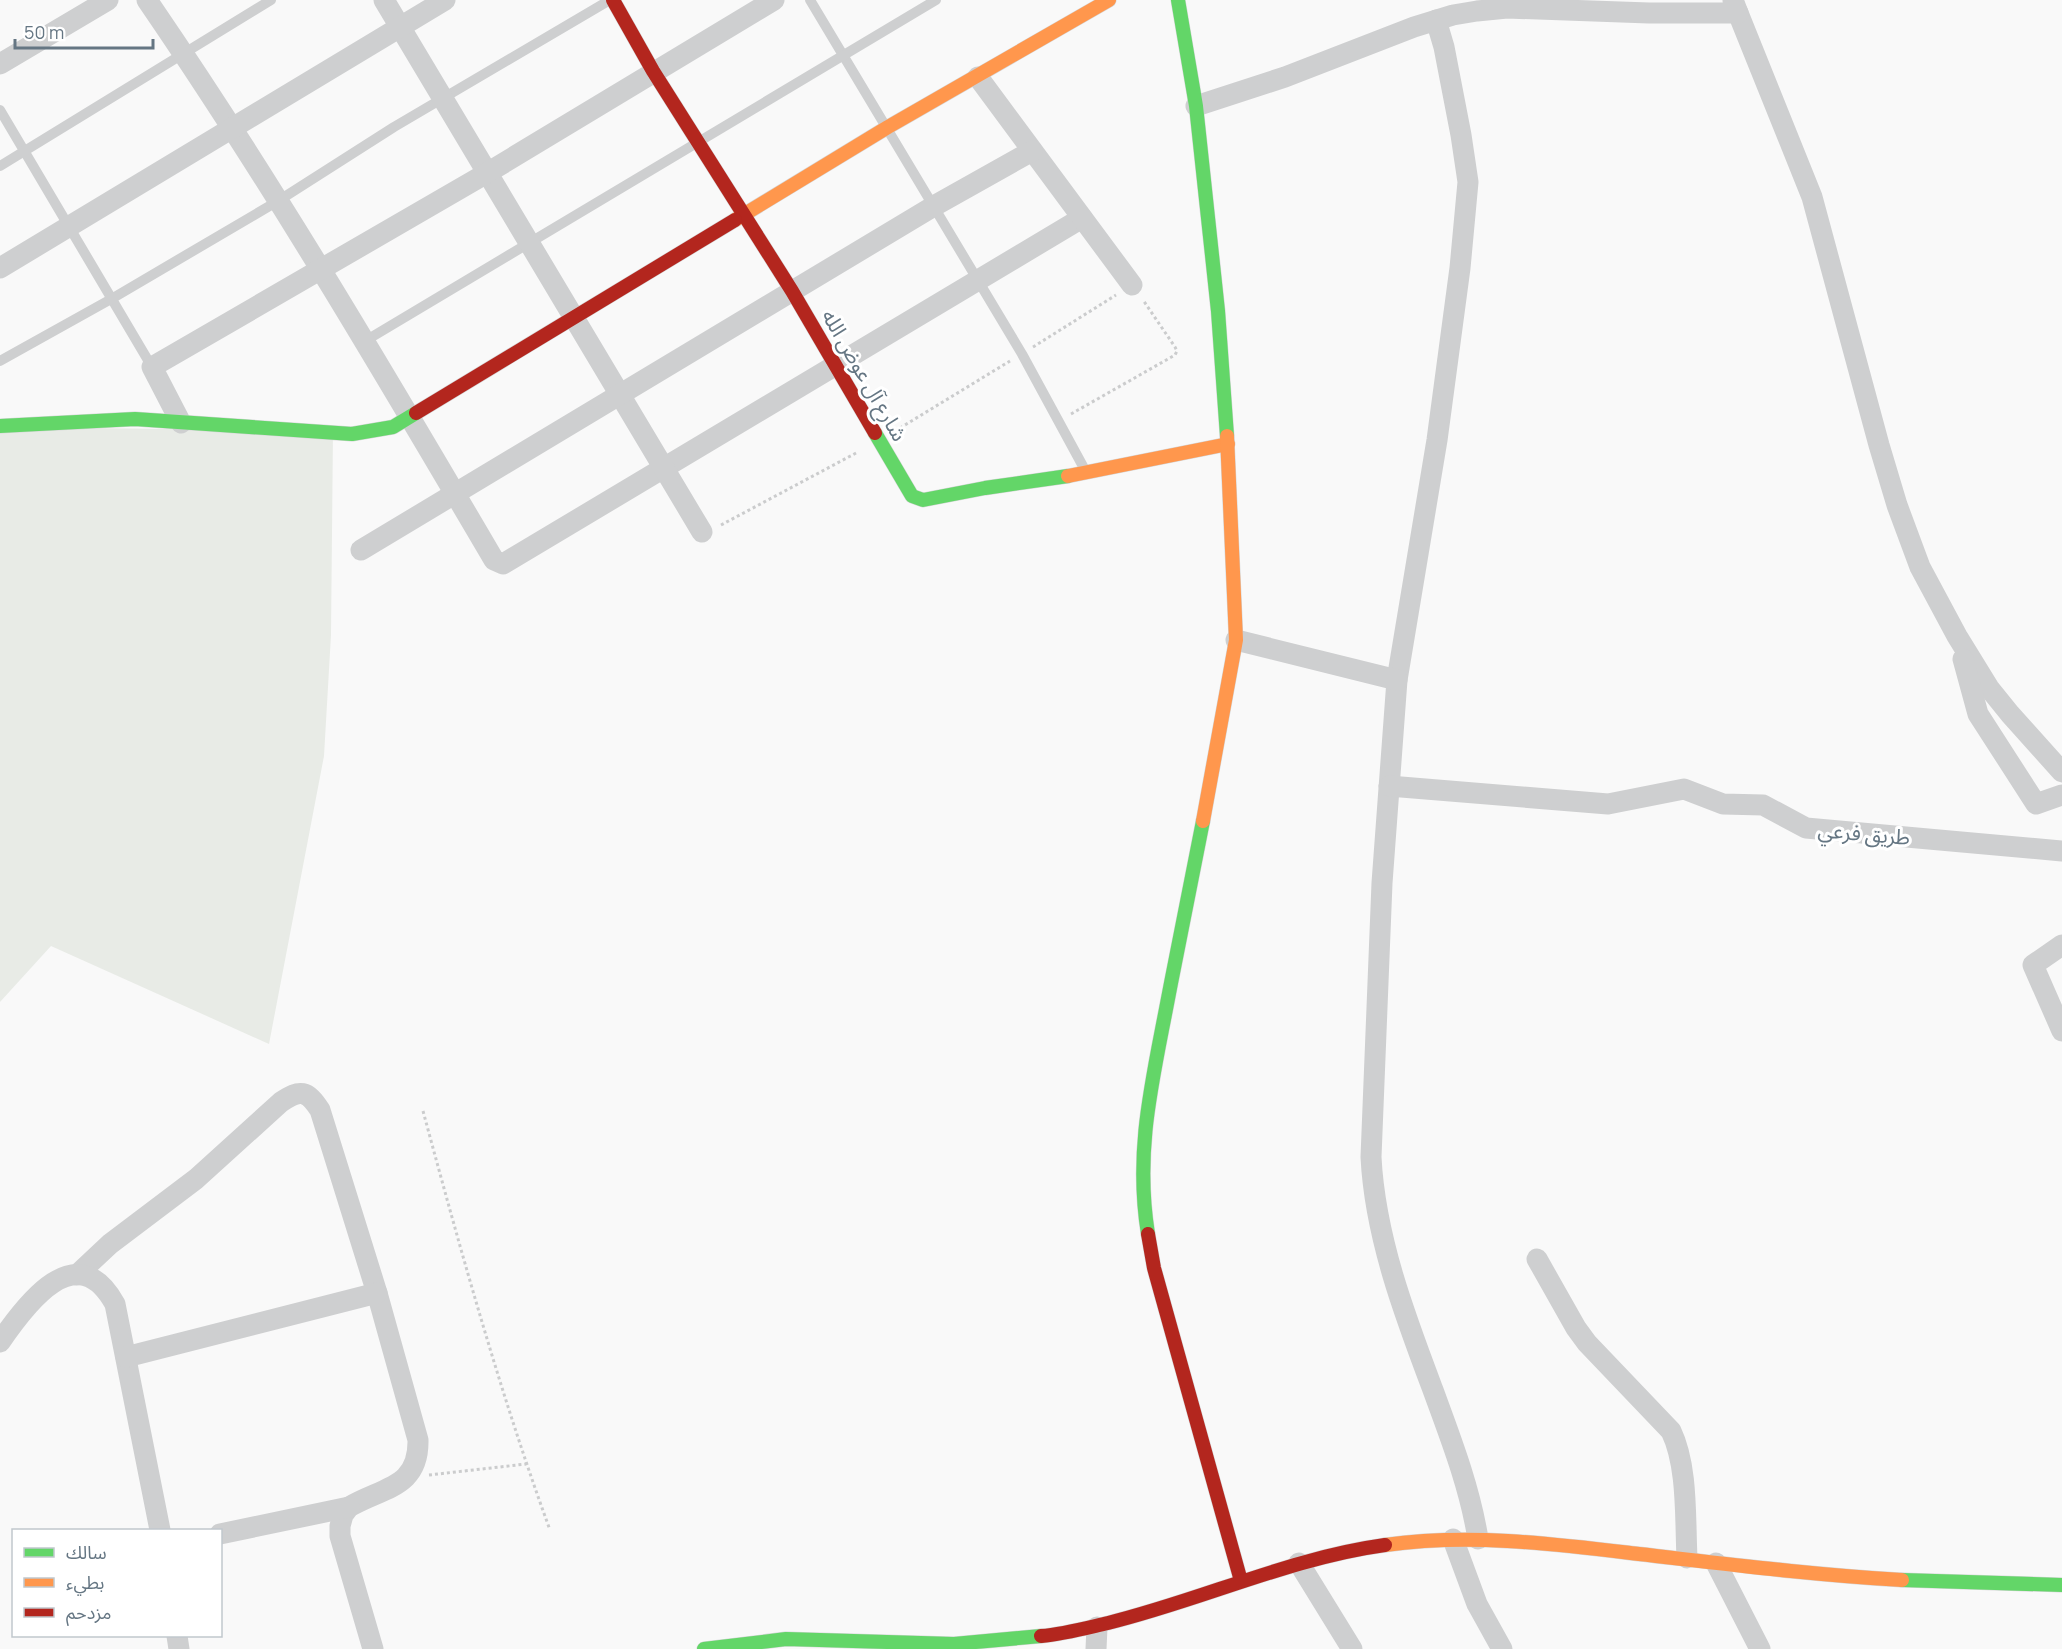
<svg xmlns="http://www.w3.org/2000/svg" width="2062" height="1649" font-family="Manrope,'Noto Sans Arabic',sans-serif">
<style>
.green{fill:#e8ebe6}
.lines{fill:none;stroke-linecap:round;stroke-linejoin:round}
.fast-casing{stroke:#d5d6d7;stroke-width:15}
.slow-casing{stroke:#d5d6d7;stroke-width:15}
.jam-casing{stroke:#d5d6d7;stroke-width:15}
.path{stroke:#cbcccd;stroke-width:3;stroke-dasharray:3 3;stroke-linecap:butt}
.lane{stroke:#cecfd0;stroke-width:10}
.street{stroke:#cecfd0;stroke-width:21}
.fast{stroke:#63d668;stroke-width:14}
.slow{stroke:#ff974d;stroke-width:14}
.jam{stroke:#b3261e;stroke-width:14}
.labels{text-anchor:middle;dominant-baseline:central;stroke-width:6;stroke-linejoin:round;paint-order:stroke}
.street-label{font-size:21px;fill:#657683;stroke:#fff}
</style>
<rect width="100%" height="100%" fill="#f9f9f9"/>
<!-- green -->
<path class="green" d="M0,427L333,431L331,635L324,756L269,1044L51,946L0,1002Z"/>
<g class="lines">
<!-- fast casing -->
<g class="fast-casing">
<g id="fast">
<path d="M1178,0L1196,106L1218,311L1227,436"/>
<path d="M0,426L135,419L352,434L393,427L416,413"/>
<path d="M875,433L912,496L923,500L985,488L1068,476"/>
<path d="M1148,1234C1135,1154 1151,1087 1166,1009C1178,946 1191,883 1203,821"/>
<path d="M1902,1580L2062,1585"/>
<path d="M704,1649L786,1639L954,1644L1041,1636"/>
</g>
</g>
<!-- slow casing -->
<g class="slow-casing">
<g id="slow">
<path d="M735,220L888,127L1109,0"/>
<path d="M1068,476L1228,444"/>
<path d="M1203,821L1236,640L1227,436"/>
<path d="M1385,1545C1471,1533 1555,1544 1639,1554C1727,1564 1814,1575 1902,1580"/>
</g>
</g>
<!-- jam casing -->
<g class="jam-casing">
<g id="jam">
<path d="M613,0L653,71L792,291L875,433"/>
<path d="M416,413L735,220"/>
<path d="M1148,1234L1154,1268L1241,1581"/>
<path d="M1041,1636C1064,1634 1086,1628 1108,1623C1202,1600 1290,1558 1385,1545"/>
</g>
</g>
<!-- path -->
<g class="path">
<path d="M1033,347L1116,295"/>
<path d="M1071,414L1175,355L1177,351L1175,347L1143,300"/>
<path d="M900,428L1010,361"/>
<path d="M721,525L858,452"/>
<path d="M423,1111C461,1252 500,1393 550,1530"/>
<path d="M429,1475L526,1464"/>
</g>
<!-- lane -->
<g class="lane">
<path d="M810,0L1022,354L1085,470"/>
<path d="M0,110L152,367"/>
<path d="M0,166L271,0"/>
<path d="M365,341L936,0"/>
<path d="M0,361L113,298L278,201L394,127L610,0"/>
</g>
<!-- street -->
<g class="street">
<path d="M147,0C271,181 383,371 494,560L503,564L1082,218"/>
<path d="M384,0L702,532"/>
<path d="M1738,13L1812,197L1879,445L1897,505L1920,567L1957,636L1989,688L2010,714L2062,772"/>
<path d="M1436,20L1444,47L1461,135L1468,182L1460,268L1437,440L1397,680L1382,883L1371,1157C1375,1237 1405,1316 1433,1390C1451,1439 1470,1488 1478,1539"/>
<path d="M0,64L108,0"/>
<path d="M978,77L1132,285"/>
<path d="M1196,106L1285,77L1414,27L1453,15L1477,11L1507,8L1649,13H1738L1733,0"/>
<path d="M0,268L445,0"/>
<path d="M181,423L152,367L487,173L774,0"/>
<path d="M361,550L934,206L1032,151"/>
<path d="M1236,640L1397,680"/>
<path d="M1963,659L1978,714L2036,804L2062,795"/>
<path d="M1389,786L1608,804L1684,789L1723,804L1763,805L1806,828L2062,851"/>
<path d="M2062,945L2033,965L2062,1031"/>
<path d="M1537,1259L1576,1328L1587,1343L1671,1431C1688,1466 1685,1519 1687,1558"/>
<path d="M77,1275L110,1244L196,1179L281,1102C300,1089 307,1090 320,1110L377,1293L418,1440C419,1488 383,1487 349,1507L343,1515L340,1526V1536L373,1649"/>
<path d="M0,1342C26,1304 77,1235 115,1304L160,1530"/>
<path d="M126,1357L377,1293"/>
<path d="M220,1534L349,1507"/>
<path d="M1453,1539L1477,1604L1502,1649"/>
<path d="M1299,1563L1352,1649"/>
<path d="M1716,1563L1760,1649"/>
<path d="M177,1636L179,1649"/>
<path d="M1096,1649L1097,1627"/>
</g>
<!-- fast -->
<use href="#fast" class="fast"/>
<!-- slow -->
<use href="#slow" class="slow"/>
<!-- jam -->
<use href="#jam" class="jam"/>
</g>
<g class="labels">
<!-- street labels -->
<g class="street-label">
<text transform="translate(865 375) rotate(60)">شارع آل عوض الله</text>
<text transform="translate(1864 833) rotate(5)">طريق فرعي</text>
</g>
</g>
<!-- legend -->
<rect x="12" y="1529" width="210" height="108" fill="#ffffff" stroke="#c1c8cd" stroke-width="1.5"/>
<rect x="24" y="1548" width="30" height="9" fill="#63d668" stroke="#c1c8cd" stroke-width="1.5"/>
<text x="66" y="1559" font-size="18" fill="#657683">سالك</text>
<rect x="24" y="1578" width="30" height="9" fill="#ff974d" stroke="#c1c8cd" stroke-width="1.5"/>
<text x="66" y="1589" font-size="18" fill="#657683">بطيء</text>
<rect x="24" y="1608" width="30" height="9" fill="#b3261e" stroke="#c1c8cd" stroke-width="1.5"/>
<text x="66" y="1619" font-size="18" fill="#657683">مزدحم</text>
<!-- scale -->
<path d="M15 39v9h138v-9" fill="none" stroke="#657683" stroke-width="3"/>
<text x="24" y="39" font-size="18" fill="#657683" stroke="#ffffff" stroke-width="4.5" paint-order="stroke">50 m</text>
</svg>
